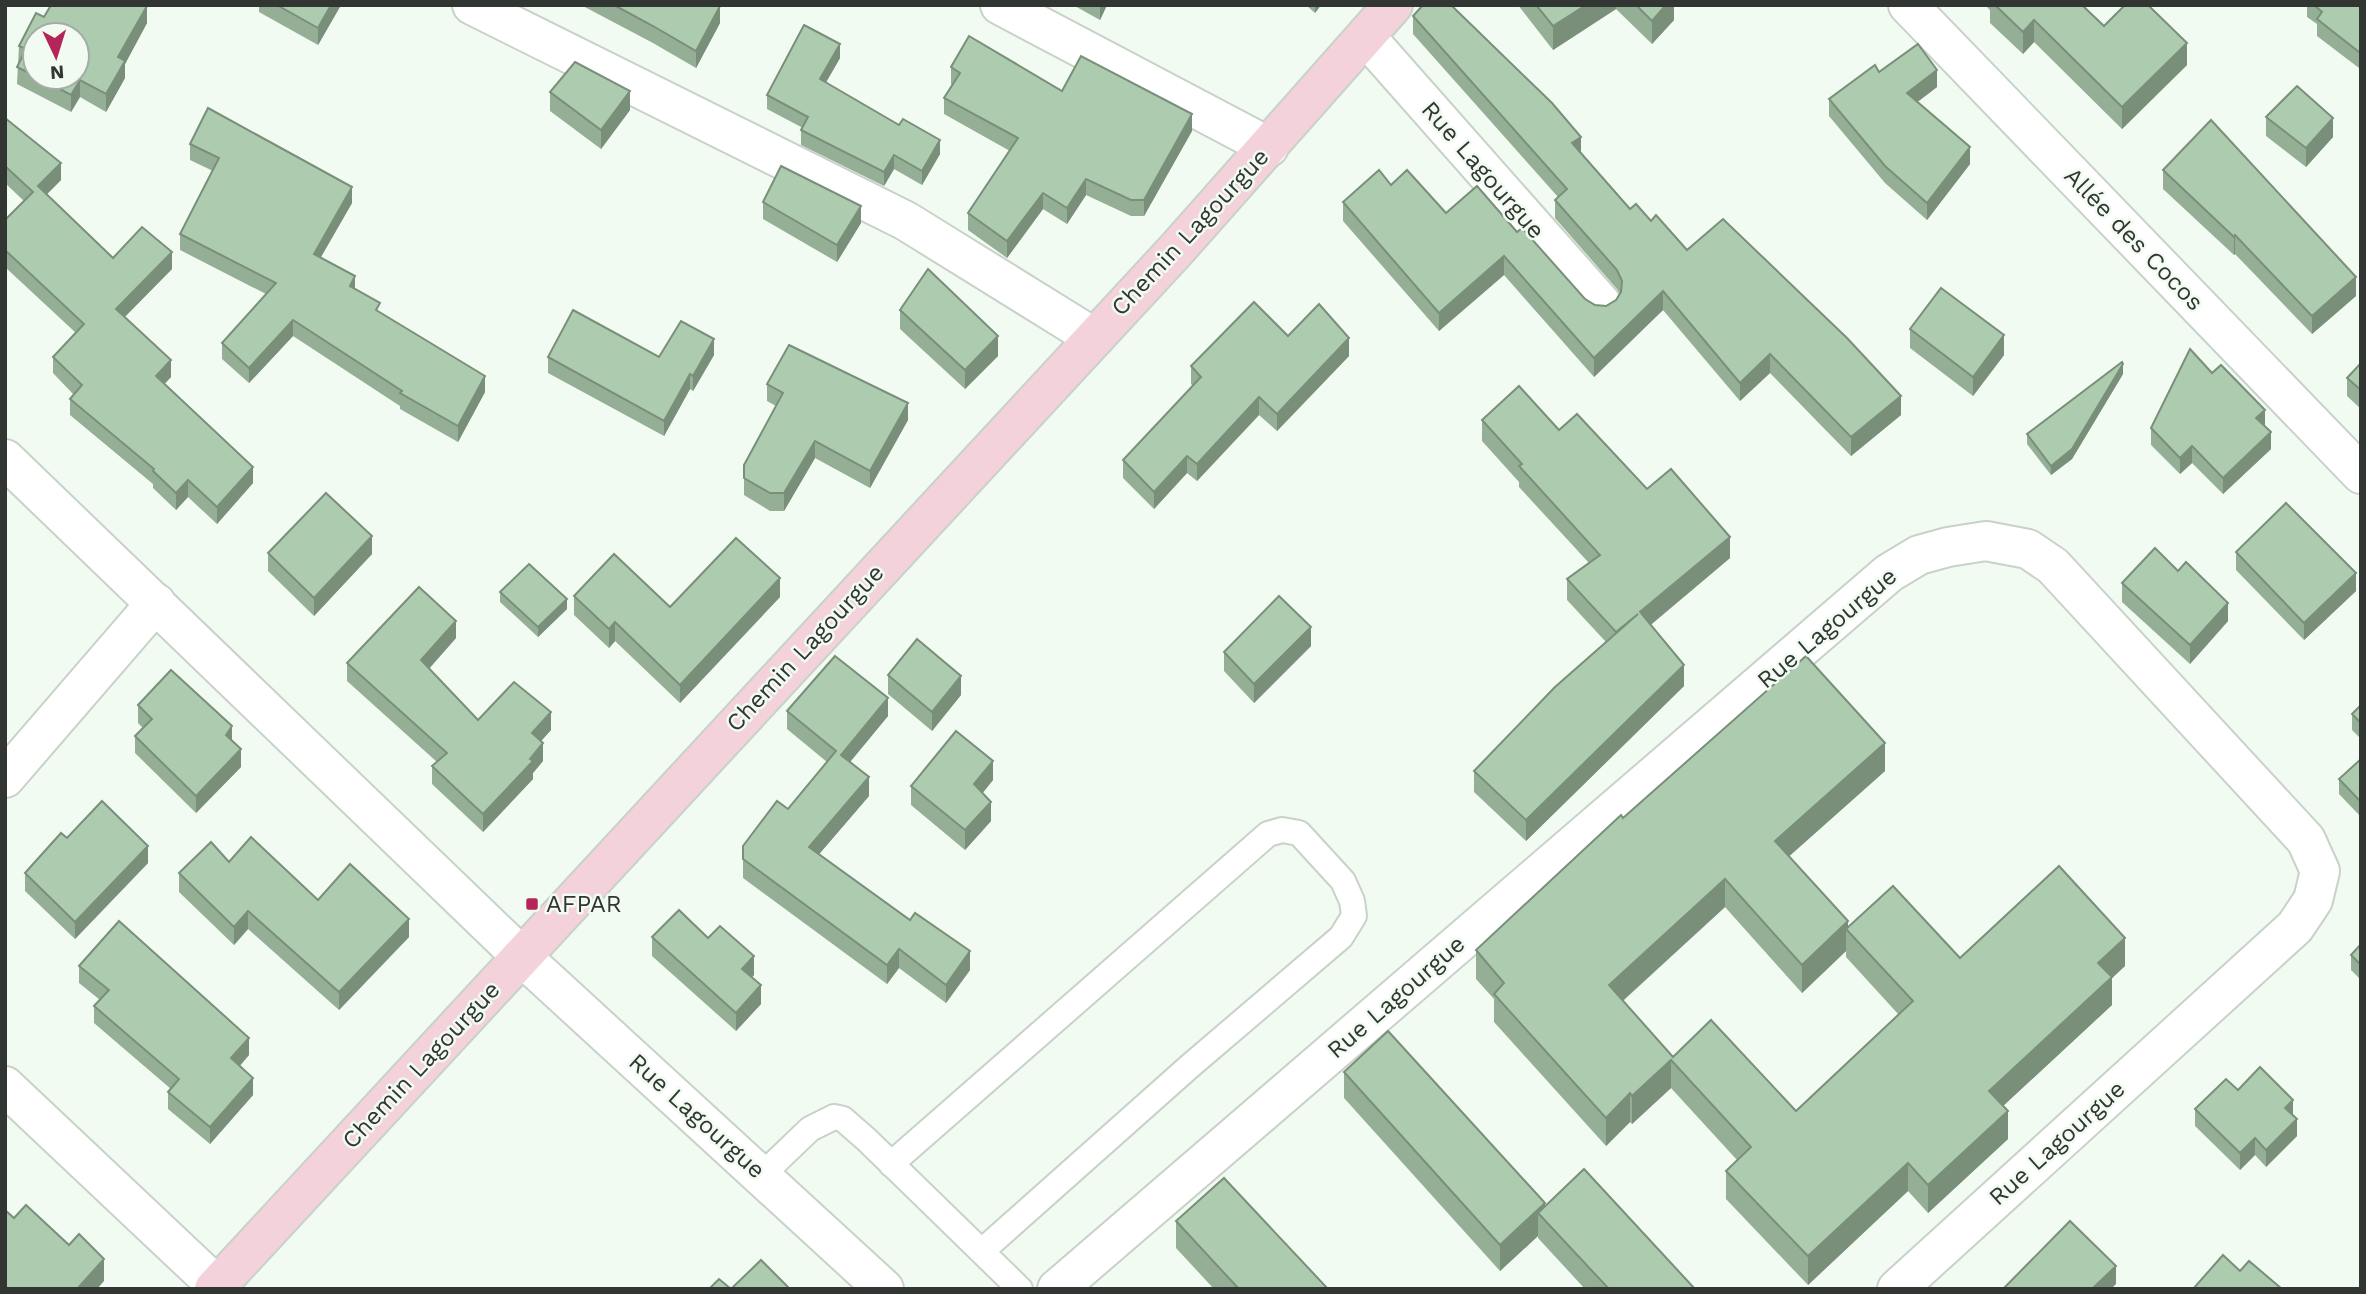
<svg xmlns="http://www.w3.org/2000/svg" width="2366" height="1294" font-family="'Work Sans',sans-serif">
<style>
.lines{fill:none;stroke-linecap:round;stroke-linejoin:round}
.lane-casing{stroke:#c8d2c8;stroke-width:28}
.street-casing{stroke:#c8d2c8;stroke-width:42}
.secondary-casing{stroke:#c8d2c8;stroke-width:42}
.lane{stroke:#fff;stroke-width:24}
.street{stroke:#fff;stroke-width:38}
.secondary{stroke:#f3d2db;stroke-width:38}
.wall{fill:#95af96;fill-rule:evenodd}
.shaded-wall{fill:#798f7a}
.building{fill:#adccaf;stroke:#798f7a;stroke-width:2}
.poi-dot{fill:#b4265a;stroke:#f1fbf1;stroke-width:2.5}
.labels{text-anchor:middle;dominant-baseline:central;stroke-width:5;stroke-linejoin:round;paint-order:stroke}
.street-label{font-size:24px;fill:#323632;stroke:#f1fbf1}
.poi-label{font-size:24px;fill:#323632;stroke:#f1fbf1;text-anchor:start}
</style>
<rect width="100%" height="100%" fill="#f1fbf1"/>
<g class="lines">
<!-- lane casing -->
<g class="lane-casing">
<g id="lane">
<path d="M891,1164L1268,834L1282,830L1299,833L1343,881L1352,901L1354,916L1341,937L1190,1066L982,1251"/>
<path d="M762,1175L810,1129L834,1117L843,1119L867,1140L1020,1289"/>
</g>
</g>
<!-- street casing -->
<g class="street-casing">
<g id="street">
<path d="M472,5L906,221L1093,337"/>
<path d="M1000,5L1269,147"/>
<path d="M1908,5L2361,474"/>
<path d="M1366,37L1601,303"/>
<path d="M5,459L521,956L884,1289"/>
<path d="M5,778L156,603"/>
<path d="M5,1086L217,1286"/>
<path d="M1057,1289L1889,573L1919,555L1948,547L1986,541L2028,549L2053,566L2306,840L2320,871L2313,900L2295,927L1897,1289"/>
</g>
</g>
<!-- secondary casing -->
<g class="secondary-casing">
<path id="secondary" d="M214,1289L1176,250L1393,5"/>
</g>
<!-- lane -->
<use href="#lane" class="lane"/>
<!-- street -->
<use href="#street" class="street"/>
<!-- secondary -->
<use href="#secondary" class="secondary"/>
</g>
<!-- wall -->
<g class="wall">
<path d="M259,5H341L318,45L259,12Z"/>
<path d="M581,5H719L720,23L696,68L653,43Z"/>
<path d="M1073,5H1107L1100,20Z"/>
<path d="M1306,5H1321L1315,13Z"/>
<path d="M1518,5H1674V20L1652,44L1616,9L1553,50Z"/>
<path d="M1985,5H2082L2104,26L2187,65L2122,129L2034,42L2023,54L1990,23V10Z"/>
<path d="M2307,5H2361L2359,68L2317,36V24L2307,17Z"/>
<path d="M1413,16L1581,153L1630,209L1651,221L1901,415L1851,456L1770,373L1740,401L1663,310L1594,377L1504,275L1439,331L1343,221V202L1391,185L1446,213L1517,232L1585,299L1595,305L1606,306L1616,300L1620,294L1617,289L1555,218V200L1558,197L1413,34Z"/>
<path d="M44,17L147,23L125,64V78L106,112L80,97L71,112L17,84L19,46ZM35,35L77,77H35Z"/>
<path d="M840,58L826,82L940,154L922,185L894,169L884,186L801,145V130L803,128L767,109V95Z"/>
<path d="M951,67L1062,91L1192,131L1144,216H1131L1086,195L1067,224L1043,209L1007,258L968,230V213L1010,151L944,114V98L952,85L951,84Z"/>
<path d="M1879,72L1937,87L1917,102L1970,164L1927,220L1885,183L1829,116V99Z"/>
<path d="M550,92L630,110L601,149L550,111Z"/>
<path d="M2266,117L2333,137L2306,167L2266,136Z"/>
<path d="M5,118L61,180L47,194L113,258L172,269L124,317L171,377L164,384L253,483L217,524L188,497L176,510L153,488V484L70,415V399L74,395L53,373V357L76,333L5,267V220L24,201L5,183Z"/>
<path d="M190,144L352,203L321,257L380,313L485,392L458,442L400,409V406L293,336L249,383L222,359V343L266,294L180,250V234L213,171L190,160Z"/>
<path d="M2163,170L2356,296L2312,334L2235,254L2234,255L2163,189Z"/>
<path d="M763,202L861,223L837,262L763,219Z"/>
<path d="M900,310L998,356L965,389L900,329Z"/>
<path d="M1910,329L2004,355L1973,396L1910,348Z"/>
<path d="M1288,336L1349,356L1277,431L1259,415L1197,481L1187,473L1154,509L1123,478V460L1193,386L1191,384V366Z"/>
<path d="M714,355L693,391L690,389L664,436L548,373V357H659Z"/>
<path d="M2361,363V409L2347,396V378Z"/>
<path d="M2123,374L2072,459L2051,475L2027,444V434Z"/>
<path d="M767,384L908,420L870,488L815,458L784,511H770L744,495V465L776,406L767,401Z"/>
<path d="M1482,420L1559,430L1647,489L1730,558L1650,625L1684,686L1526,841L1474,792V771L1606,642L1567,600V579L1589,563L1519,487V482L1482,441Z"/>
<path d="M2265,427L2271,449L2223,494L2192,463L2180,474L2151,445V428Z"/>
<path d="M2236,552L2356,591L2304,640L2236,570Z"/>
<path d="M268,553L372,554L314,616L268,571Z"/>
<path d="M2122,583L2228,621L2190,664L2122,602Z"/>
<path d="M500,592L567,609L538,637L500,602Z"/>
<path d="M574,596L670,607L780,597L680,703L615,641L609,648L574,615Z"/>
<path d="M456,638L429,668L478,720L551,730L541,741L543,761L533,773V779L483,832L432,784V766L437,762L347,681V663Z"/>
<path d="M1311,646L1254,703L1224,671V652Z"/>
<path d="M888,675L961,695L932,731L888,694Z"/>
<path d="M138,705L232,741L241,767L196,813L135,753V736L143,728L138,723Z"/>
<path d="M2361,705V739L2352,730V714Z"/>
<path d="M787,711L888,716L850,762L869,796L819,854L970,970L946,1003L899,968L887,984L743,878V846L788,809L827,762L787,729Z"/>
<path d="M2361,759V817L2339,794V779Z"/>
<path d="M1885,771L1789,856L1848,927L1960,958L2125,966L2112,978V1005L2003,1106L2008,1139L1928,1213L1908,1191L1808,1285L1726,1199V1171L1737,1160L1671,1088L1632,1124L1630,1122L1606,1146L1494,1022V999L1476,979V950L1623,818ZM1725,907L1802,993L1846,951V957L1899,1015L1796,1111L1673,1057L1623,1001Z"/>
<path d="M993,780L982,793L991,821L965,850L911,805V786Z"/>
<path d="M67,838L148,863L75,939L25,891V873Z"/>
<path d="M229,862L318,900L409,937L339,1010L248,929L234,945L179,892V873Z"/>
<path d="M652,937L708,938L754,975L751,978L761,1004L736,1031L652,956Z"/>
<path d="M2361,944V980L2351,970V955Z"/>
<path d="M79,966L249,1055L240,1066L253,1095L210,1144L168,1109V1092L171,1089L94,1023V1006L100,1000L79,983Z"/>
<path d="M1344,1072L1545,1206L1695,1289H1585L1538,1238V1236L1500,1271L1344,1098Z"/>
<path d="M2238,1090L2293,1116L2297,1136L2266,1167L2255,1155L2240,1170L2195,1126V1109Z"/>
<path d="M1176,1221L1328,1289H1214L1176,1248Z"/>
</g>
<!-- shaded-wall -->
<g class="shaded-wall">
<path d="M331,5H341L318,45V28Z"/>
<path d="M1100,5H1107L1100,20Z"/>
<path d="M1315,5H1321L1315,13Z"/>
<path d="M1586,5H1616V9L1553,50V26Z"/>
<path d="M1666,5H1674V20L1652,44V21Z"/>
<path d="M147,6V23L125,64V78L106,112V94L118,57Z"/>
<path d="M720,6V23L696,68V51Z"/>
<path d="M2034,20V42L2023,54V32Z"/>
<path d="M2187,43V65L2122,129V107Z"/>
<path d="M840,44V58L820,93V79Z"/>
<path d="M2361,49V66L2359,68V52Z"/>
<path d="M1937,70V87L1907,110V93Z"/>
<path d="M80,80V97L71,112V95Z"/>
<path d="M630,91V110L601,149V130Z"/>
<path d="M1192,114V131L1144,216V200Z"/>
<path d="M2333,118V137L2306,167V148Z"/>
<path d="M1581,137V155L1572,143Z"/>
<path d="M940,140V154L922,185V171Z"/>
<path d="M1970,147V164L1927,220V203Z"/>
<path d="M894,155V169L884,186V172Z"/>
<path d="M61,163V180L38,203V186Z"/>
<path d="M1086,179V195L1067,224V208Z"/>
<path d="M352,187V203L314,269V254Z"/>
<path d="M1043,193V209L1007,258V241Z"/>
<path d="M861,206V223L837,262V245Z"/>
<path d="M2235,235V254L2234,255V237Z"/>
<path d="M172,252V269L116,326V309Z"/>
<path d="M1504,256V275L1439,331V313Z"/>
<path d="M355,276V292L350,286Z"/>
<path d="M2356,277V296L2312,334V316Z"/>
<path d="M1663,291V310L1594,377V358Z"/>
<path d="M293,320V336L249,383V368Z"/>
<path d="M2004,335V355L1973,396V377Z"/>
<path d="M998,336V356L965,389V370Z"/>
<path d="M1349,338V356L1277,431V414Z"/>
<path d="M714,339V355L693,391V376Z"/>
<path d="M1770,354V373L1740,401V383Z"/>
<path d="M171,360V377L156,393V376Z"/>
<path d="M2123,364V374L2072,459L2051,475V466Z"/>
<path d="M690,374V389L664,436V421Z"/>
<path d="M485,376V392L458,442V426Z"/>
<path d="M1901,396V415L1851,456V437Z"/>
<path d="M1259,397V415L1197,481V464Z"/>
<path d="M908,403V420L870,488V471Z"/>
<path d="M2265,410V427L2256,418Z"/>
<path d="M2271,432V449L2223,494V478Z"/>
<path d="M815,441V458L784,511V493Z"/>
<path d="M2192,446V463L2180,474V458Z"/>
<path d="M1187,456V473L1154,509V492Z"/>
<path d="M253,467V483L217,524V507Z"/>
<path d="M188,480V497L176,510V493Z"/>
<path d="M372,536V554L314,616V598Z"/>
<path d="M1730,537V558L1640,634V612Z"/>
<path d="M2356,573V591L2304,640V623Z"/>
<path d="M780,578V597L680,703V685Z"/>
<path d="M567,599V609L538,637V627Z"/>
<path d="M2228,603V621L2190,664V645Z"/>
<path d="M456,621V638L421,678V660Z"/>
<path d="M615,622V641L609,648V629Z"/>
<path d="M1311,627V646L1254,703V684Z"/>
<path d="M1684,665V686L1526,841V820Z"/>
<path d="M961,676V695L932,731V712Z"/>
<path d="M888,698V716L841,773V755Z"/>
<path d="M551,712V730L532,751V733Z"/>
<path d="M232,726V743L226,735Z"/>
<path d="M543,743V761L533,773V779L483,832V814Z"/>
<path d="M1885,743V771L1775,869V841Z"/>
<path d="M241,749V767L196,813V796Z"/>
<path d="M993,761V780L974,804V784Z"/>
<path d="M869,777V796L809,866V847Z"/>
<path d="M991,802V821L965,850V830Z"/>
<path d="M148,846V863L75,939V922Z"/>
<path d="M1725,879V907L1609,1013V985Z"/>
<path d="M248,911V929L234,945V927Z"/>
<path d="M409,919V937L339,1010V992Z"/>
<path d="M1848,921V931L1846,929V951L1802,993V965Z"/>
<path d="M2125,938V966L2112,978V1005L1989,1119V1091L2098,963Z"/>
<path d="M899,949V968L887,984V965Z"/>
<path d="M970,951V970L946,1003V985Z"/>
<path d="M754,956V975L742,988V969Z"/>
<path d="M761,985V1004L736,1031V1013Z"/>
<path d="M249,1038V1055L231,1075V1058Z"/>
<path d="M1671,1060V1088L1632,1124V1096Z"/>
<path d="M253,1078V1095L210,1144V1127Z"/>
<path d="M1630,1093V1122L1606,1146V1118Z"/>
<path d="M2293,1100V1117L2285,1108Z"/>
<path d="M2008,1111V1139L1928,1213V1185Z"/>
<path d="M2297,1119V1136L2266,1167V1150Z"/>
<path d="M2255,1138V1155L2240,1170V1153Z"/>
<path d="M1908,1163V1191L1808,1285V1256Z"/>
<path d="M1545,1203V1220L1538,1213V1236L1500,1271V1245Z"/>
<path d="M104,1259V1281L97,1289H77Z"/>
<path d="M2116,1266V1284L2111,1289H2092Z"/>
</g>
<!-- building -->
<g class="building">
<path d="M51,5L147,6L118,57L125,61L106,94L80,80L71,95L37,77H77V35H35V76L17,67L26,49L19,46L36,13L44,17Z"/>
<path d="M277,5H331L318,28Z"/>
<path d="M614,5H719L720,6L696,51L653,26Z"/>
<path d="M1423,5H1451L1552,103L1581,137L1572,143L1630,209L1636,204L1651,221L1656,215L1687,250L1723,219L1847,338L1901,396L1851,437L1770,354L1740,383L1663,291L1594,358L1504,256L1439,313L1343,202L1379,170L1391,185L1407,170L1446,213L1477,186L1517,232L1522,228L1585,299L1595,305L1606,306L1616,300L1621,292L1622,281L1617,270L1555,200L1567,189L1413,16Z"/>
<path d="M1536,5H1586L1553,26Z"/>
<path d="M1636,5H1666L1652,21Z"/>
<path d="M1995,5H2082L2104,26L2125,5H2148L2187,43L2122,107L2034,20L2023,32Z"/>
<path d="M2314,5H2361V49L2359,52L2317,19L2322,12Z"/>
<path d="M804,25L840,44L820,79L899,125L903,119L940,140L922,171L894,155L884,172L801,130L808,117L767,95Z"/>
<path d="M969,36L1062,91L1081,56L1192,114L1144,200H1131L1086,179L1067,208L1043,193L1007,241L968,213L1018,138L944,98L960,73L951,67Z"/>
<path d="M1918,44L1937,70L1907,93L1970,147L1927,203L1885,166L1829,99L1875,65L1879,72Z"/>
<path d="M575,62L630,91L601,130L550,92Z"/>
<path d="M2297,86L2333,118L2306,148L2266,117Z"/>
<path d="M208,108L352,187L314,254L355,276L350,286L380,303L376,310L485,376L458,426L400,393L402,391L293,320L249,368L222,343L276,283L180,234L219,158L190,144Z"/>
<path d="M5,118L61,163L38,186L113,258L142,227L172,252L116,309L171,360L156,376L253,467L217,507L188,480L176,493L153,471L154,469L70,399L82,385L53,357L84,324L5,250V220L33,192L5,166Z"/>
<path d="M2211,120L2356,277L2312,316L2235,235L2234,237L2163,170Z"/>
<path d="M781,166L861,206L837,245L763,202Z"/>
<path d="M928,269L998,336L965,370L900,310Z"/>
<path d="M1941,288L2004,335L1973,377L1910,329Z"/>
<path d="M1254,302L1288,336L1319,304L1349,338L1277,414L1259,397L1197,464L1187,456L1154,492L1123,460L1201,377L1191,366Z"/>
<path d="M573,310L659,357L681,321L714,339L693,376L690,374L664,421L548,357Z"/>
<path d="M789,345L908,403L870,471L815,441L784,493H770L744,478V465L783,393L767,384Z"/>
<path d="M2190,349L2212,373L2221,365L2265,410L2256,418L2271,432L2223,478L2192,446L2180,458L2151,428Z"/>
<path d="M2122,362L2123,364L2072,449L2051,466L2027,434Z"/>
<path d="M2361,363V390L2347,378Z"/>
<path d="M1519,386L1559,430L1577,414L1647,489L1671,469L1730,537L1640,612L1684,665L1526,820L1474,771L1555,687L1638,614L1616,632L1567,579L1600,555L1519,466L1522,464L1482,420Z"/>
<path d="M326,493L372,536L314,598L268,553Z"/>
<path d="M2286,503L2356,573L2304,623L2236,552Z"/>
<path d="M736,538L780,578L680,685L615,622L609,629L574,596L614,554L670,607Z"/>
<path d="M2155,548L2178,571L2186,562L2228,603L2190,645L2122,583Z"/>
<path d="M529,564L567,599L538,627L500,592Z"/>
<path d="M419,587L456,621L421,660L478,720L514,682L551,712L532,733L543,743L530,759L533,761L483,814L432,766L447,753L347,663Z"/>
<path d="M1279,596L1311,627L1254,684L1224,652Z"/>
<path d="M917,639L961,676L932,712L888,675Z"/>
<path d="M835,656L888,698L841,755L869,777L809,847L910,920L915,913L970,951L946,985L899,949L887,965L743,859V846L777,801L788,809L836,751L787,711Z"/>
<path d="M1806,656L1885,743L1775,841L1848,921L1802,965L1725,879L1609,985L1673,1057L1711,1020L1796,1111L1913,1001L1846,929L1893,886L1960,958L2059,866L2125,938L2098,963L2112,977L1989,1091L2008,1111L1928,1185L1908,1163L1808,1256L1726,1171L1751,1147L1671,1060L1632,1096L1630,1093L1606,1118L1494,994L1504,983L1476,950L1621,815L1623,818Z"/>
<path d="M171,670L232,726L226,735L241,749L196,796L135,736L152,719L138,705Z"/>
<path d="M2361,705V723L2352,714Z"/>
<path d="M956,731L993,761L974,784L991,802L965,830L911,786Z"/>
<path d="M2361,759V802L2339,779Z"/>
<path d="M102,801L148,846L75,922L25,873L61,833L67,838Z"/>
<path d="M251,837L318,900L350,864L409,919L339,992L248,911L234,927L179,873L211,842L229,862Z"/>
<path d="M679,910L708,938L720,926L754,956L742,969L761,985L736,1013L652,937Z"/>
<path d="M119,921L249,1038L231,1058L253,1078L210,1127L168,1092L179,1079L94,1006L109,990L79,966Z"/>
<path d="M2361,944V965L2351,955Z"/>
<path d="M1388,1031L1545,1203L1500,1245L1344,1072Z"/>
<path d="M2260,1067L2293,1100L2285,1108L2297,1119L2266,1150L2255,1138L2240,1153L2195,1109L2226,1079L2238,1090Z"/>
<path d="M1584,1169L1695,1289H1609L1538,1213Z"/>
<path d="M1224,1178L1328,1289H1239L1176,1221Z"/>
<path d="M26,1205L69,1245L79,1234L104,1259L77,1289H5V1210L14,1218Z"/>
<path d="M2070,1221L2116,1266L2092,1289H2003Z"/>
<path d="M2223,1255L2240,1271L2249,1261L2282,1289H2193Z"/>
<path d="M761,1260L790,1289H709L719,1279L731,1289Z"/>
</g>
<!-- markers -->
<rect class="poi-dot" x="525" y="897" width="14" height="14" rx="3.5"/>
<g class="labels">
<!-- street labels -->
<g class="street-label">
<text transform="translate(1483 170) rotate(49)">Rue Lagourgue</text>
<text transform="translate(1190 232) rotate(-47)">Chemin Lagourgue</text>
<text transform="translate(2134 239) rotate(46)">Allée des Cocos</text>
<text transform="translate(1827 628) rotate(-40)">Rue Lagourgue</text>
<text transform="translate(805 648) rotate(-47)">Chemin Lagourgue</text>
<text transform="translate(1396 997) rotate(-41)">Rue Lagourgue</text>
<text transform="translate(421 1065) rotate(-47)">Chemin Lagourgue</text>
<text transform="translate(697 1116) rotate(42)">Rue Lagourgue</text>
<text transform="translate(2057 1143) rotate(-42)">Rue Lagourgue</text>
</g>
<!-- poi labels -->
<g class="poi-label">
<text x="546" y="904">AFPAR</text>
</g>
</g>
<!-- border -->
<rect width="2366" height="1294" fill="none" stroke="#323632" stroke-width="14"/>
<!-- north arrow -->
<g transform="translate(56 56) rotate(176)"><circle r="33" fill="#f1fbf1" stroke="#a5aca5" stroke-width="2"/>
<path d="M0-5L12 26L0 18L-12 26Z" fill="#b4265a"/>
<text y="-10" font-size="19" font-weight="bold" text-anchor="middle" fill="#323632">N</text>
</g>
</svg>
